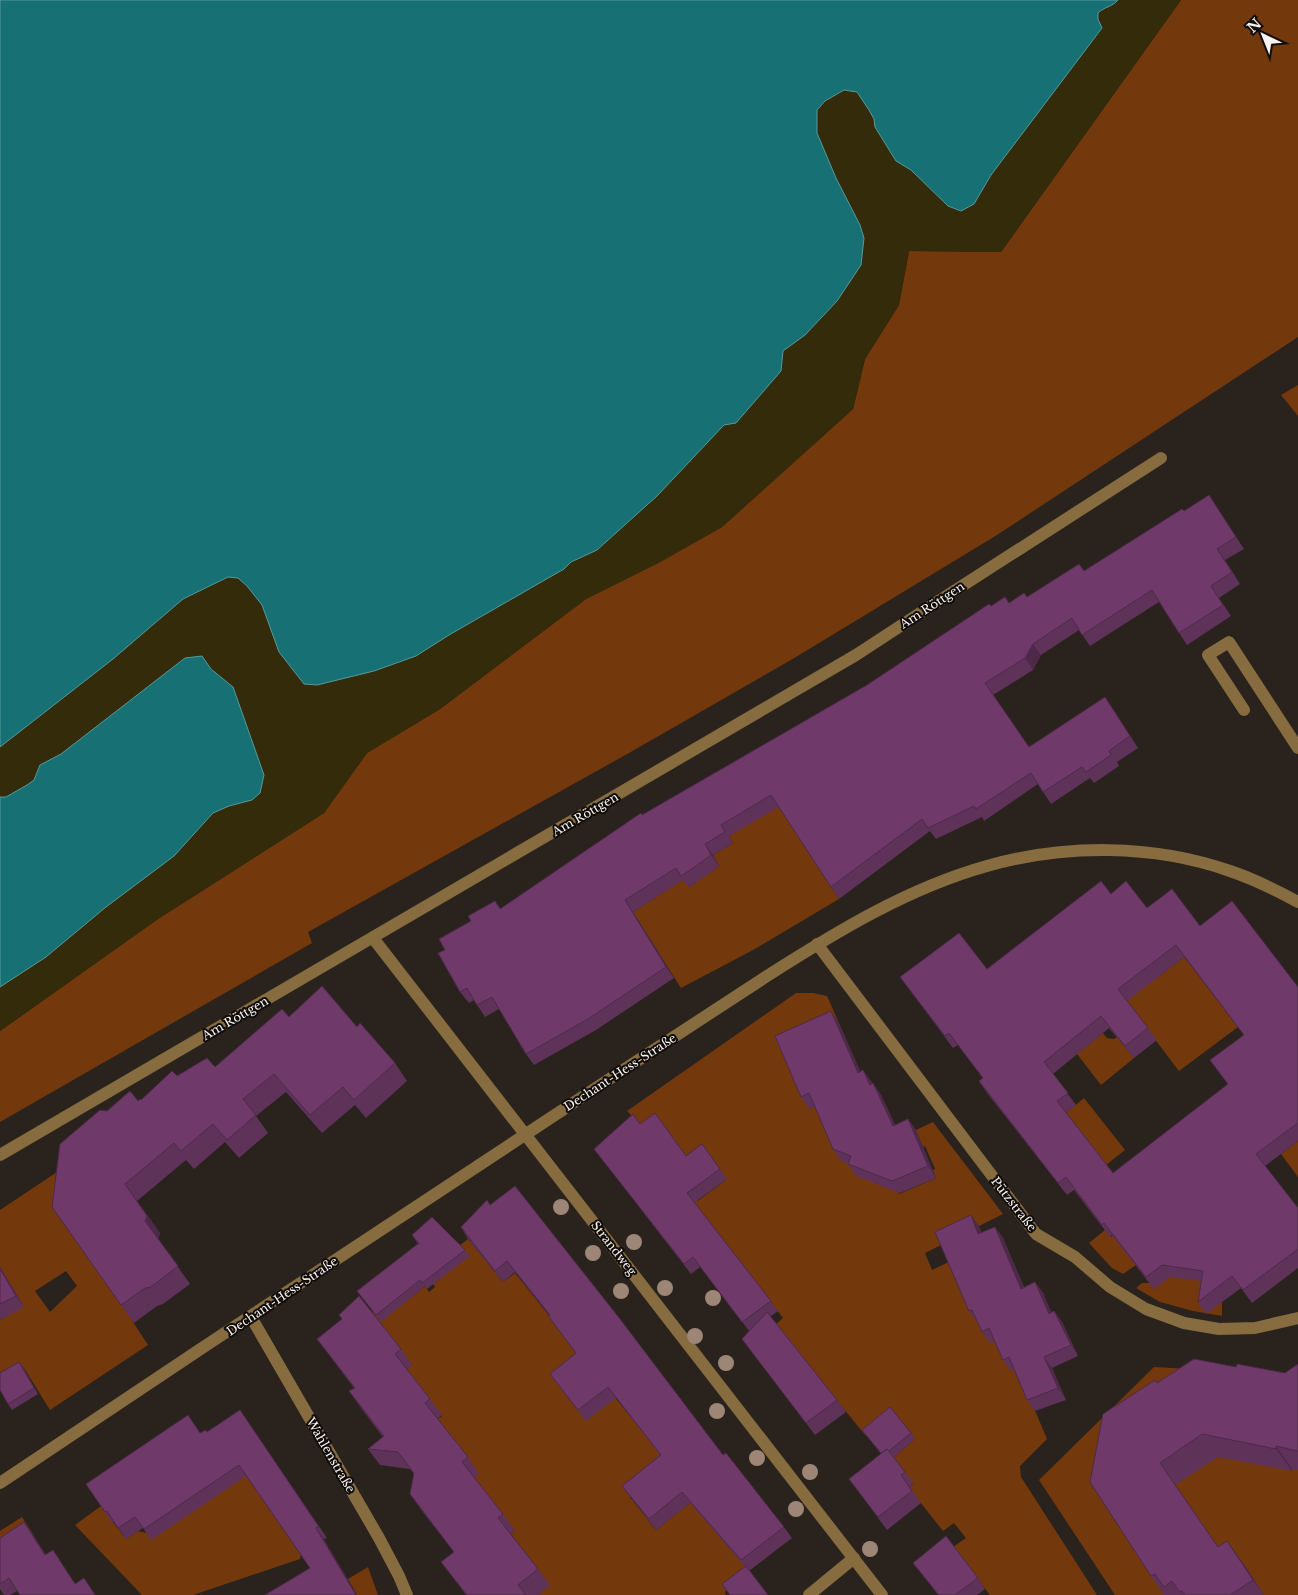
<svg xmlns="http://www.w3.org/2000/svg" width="1298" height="1595" font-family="'Libre Baskerville',serif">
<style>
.green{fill:#73390d;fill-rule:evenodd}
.sand{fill:#332b09}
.water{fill:#177174;stroke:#5a9899}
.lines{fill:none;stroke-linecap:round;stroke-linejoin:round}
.lane{stroke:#866c3e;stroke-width:12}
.street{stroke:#866c3e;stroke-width:12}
.tree{fill:#9e8677}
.wall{fill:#5f325a;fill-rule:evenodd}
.shaded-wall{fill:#4e294a}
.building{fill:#6f3a69;stroke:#4e294a;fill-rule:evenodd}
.labels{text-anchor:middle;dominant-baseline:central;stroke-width:4;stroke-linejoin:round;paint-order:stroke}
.street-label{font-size:12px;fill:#f8f3ef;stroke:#100c0a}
</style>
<rect width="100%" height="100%" fill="#2a221d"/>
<!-- green -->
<g class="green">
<path d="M1181,0H1298V337L997,535L796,657L629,753L308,932L312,943L0,1122V1031L158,919L324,813L367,753L440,709L586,599L660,562L722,527L853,409L865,359L899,305L909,251L1001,252Z"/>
<path d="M1298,385V416L1281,395Z"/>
<path d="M778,804L839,899L753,950L681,988L633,912L684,879L689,887L719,866L713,855L733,843L729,836Z"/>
<path d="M1184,957L1238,1027L1179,1071L1098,964L1151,982Z"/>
<path d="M796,993H813L827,996L839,1023L838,1096L859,1168L895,1182L899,1194L936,1178L933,1170L935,1169L925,1146L923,1147L916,1130L933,1122L1003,1214L925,1253L932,1270L951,1261L980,1321L997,1340L1017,1368L1047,1439L1020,1466L1021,1477L1097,1595H990L953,1547L966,1538L954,1523L943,1531L909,1488L914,1484L888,1462L915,1439L866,1436L775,1325L783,1318L693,1202L699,1200L727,1179L681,1175L640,1124L627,1111Z"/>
<path d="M1103,1033L1107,1038L1114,1039L1117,1037L1134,1058L1101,1085L1077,1054Z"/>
<path d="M1084,1098L1125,1150L1106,1165L1066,1113Z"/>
<path d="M1298,1141V1177L1281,1154Z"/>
<path d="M72,1162L133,1322L148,1345L50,1410L24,1368L0,1382V1320L5,1317L0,1309V1210ZM66,1271L77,1286L50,1312L35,1291Z"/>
<path d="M1146,1209L1136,1265L1123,1274L1112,1268L1089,1243L1105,1230L1111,1237Z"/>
<path d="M468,1239L503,1282L515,1273L629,1415L633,1412L669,1466L630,1497L656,1530L691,1502L751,1572L725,1592L726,1595H538L549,1585L503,1540L514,1531L473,1479L436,1420L442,1416L406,1370L412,1365L370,1312L400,1306L425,1286L429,1292L435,1287L433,1284L446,1274L459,1246Z"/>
<path d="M1198,1272L1222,1302V1316L1193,1311L1160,1302L1136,1288L1142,1283H1150L1154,1289L1167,1276Z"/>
<path d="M1154,1367L1298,1375V1595H1115L1039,1480Z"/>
<path d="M222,1438L301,1555L300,1559L193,1595H142L75,1525L101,1506L126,1539L138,1531L147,1533L152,1539Z"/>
<path d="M22,1517L33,1534L0,1556V1531Z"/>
<path d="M368,1567L378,1595H357L348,1579Z"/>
</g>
<!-- sand -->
<path class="sand" d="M1118,0H1181L1001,252L909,251L899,305L865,359L853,409L722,527L660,562L586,599L440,709L367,753L324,813L158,919L0,1031V987L46,957L106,907L174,856L213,813L229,806L252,800L260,793L233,687L211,669L185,658L61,754L40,765L34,780L27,785L6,797H0V747L113,659L183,599L228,577L238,578L247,586L262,605L279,652L304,684L416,656L449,635L564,569L571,562L597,550L657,496L724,425L781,371L783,351C817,325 837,301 861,265L836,178L817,133V110L825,101L844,90L857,92L869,109L874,119L875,128L896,161L911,170L948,206L974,204L991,175L1102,28L1098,13C1104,7 1112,7 1118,0Z"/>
<!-- water -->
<g class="water">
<path d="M0,0H1118C1112,7 1104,7 1098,13V19L1102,28L991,175L974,204L961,211L948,206L911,170L896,161L875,127L874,119L869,110L857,92L844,90L825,101L817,110V133L836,178L860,225L864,238L861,265L837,301L805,335L783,351L781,371L736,423L724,425L657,496L597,550L571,562L564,569L449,635L416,656L374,671L317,685L304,684L279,652L262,605L247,586L238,578L228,577L183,599L113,659L0,747Z"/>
<path d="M202,656L211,669L233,687L264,775L260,793L252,800L229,806L213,813L174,856L106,907L46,957L0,987V797H6L27,785L34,780L40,765L61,754L185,658Z"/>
</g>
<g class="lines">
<!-- lane -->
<g class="lane">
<path d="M934,604L1161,458"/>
<path d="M1244,710L1208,655L1229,642L1298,748"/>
</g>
<!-- street -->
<g class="street">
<path d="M373,938L882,1595"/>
<path d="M817,944L1036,1234L1075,1257L1110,1287L1146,1309L1184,1323L1219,1329L1255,1328L1298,1318"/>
<path d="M0,1155L856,655L934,604"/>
<path d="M251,1317L379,1538L399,1576L407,1595"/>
<path d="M0,1483C203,1347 406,1212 611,1078C663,1044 715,1010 767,976C836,932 908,888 987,866C1065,844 1153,844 1230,871C1254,879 1276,890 1298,902"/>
<path d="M809,1595L854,1558"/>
</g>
</g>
<!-- trees -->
<g class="tree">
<circle cx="561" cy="1207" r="8"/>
<circle cx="634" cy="1242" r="8"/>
<circle cx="593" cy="1253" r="8"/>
<circle cx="665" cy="1288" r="8"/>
<circle cx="621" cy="1291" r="8"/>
<circle cx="713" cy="1298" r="8"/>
<circle cx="695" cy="1336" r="8"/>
<circle cx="726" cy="1363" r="8"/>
<circle cx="717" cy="1411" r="8"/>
<circle cx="757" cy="1458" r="8"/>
<circle cx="810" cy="1472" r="8"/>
<circle cx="796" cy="1509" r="8"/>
<circle cx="870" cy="1549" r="8"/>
</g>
<!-- wall -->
<g class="wall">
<path d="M1209,495L1244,549L1225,560L1240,584L1219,598L1231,616L1187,645L1159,602L1090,646L1079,630L1041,655L1033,670L993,695L1029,747L1113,709L1138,748L1117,762L1119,766L1094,783L1090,778L1051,804L1038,784L984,821L982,817L936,839L930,831L839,899L779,807L729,836L733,843L713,855L719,866L704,877L689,887L683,880L633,912L674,978L596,1030L534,1065L526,1054L499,1009L485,1017L474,1000L469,1003L460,992L445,950L471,921L495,901L501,909L642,815L867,685L991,606L1009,603L1027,597L1084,571L1184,511Z"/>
<path d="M1111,894L1147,908L1200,926L1298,987V1141L1265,1166L1298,1208V1268L1252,1303L1241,1288L1206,1314L1198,1302L1201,1281L1170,1277L1154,1289L1112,1235L1110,1237L1074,1190L1067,1195L987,1093L979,1081L983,1078L958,1045L953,1048L900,977L987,969ZM1184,957L1244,1035L1210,1060L1228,1084L1113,1173L1066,1113L1076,1105L1053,1074L1109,1028L1134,1058L1157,1040L1127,1001Z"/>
<path d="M289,1017L357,1027L395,1063L407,1081L366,1118L355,1105L322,1133L286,1092L256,1116L268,1133L239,1158L225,1142L194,1169L186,1160L137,1201L160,1233L158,1239L190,1284L163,1304L157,1306L134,1323L52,1207L107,1111L141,1100L177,1076L215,1067Z"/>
<path d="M839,1023L860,1072L863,1070L881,1095L895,1125L908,1119L916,1130L936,1178L900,1193L856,1176L848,1164L841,1161L833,1149L815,1106L809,1109L801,1097Z"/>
<path d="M640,1124L686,1156L702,1144L727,1179L694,1203L778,1311L770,1317L837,1400L846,1412L815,1435L742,1339L749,1331L700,1267L691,1274L594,1149Z"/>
<path d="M490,1205L723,1455L784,1527L792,1538L749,1571L690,1503L656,1530L622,1486L660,1455L616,1398L586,1421L550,1374L576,1353L557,1328L549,1317L550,1316L515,1272L503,1282L468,1239L461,1227Z"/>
<path d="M979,1226L981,1233L995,1227L1003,1238L1024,1287L1035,1282L1043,1293L1051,1312L1054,1311L1062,1322L1078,1356L1052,1368L1066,1400L1035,1411L1027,1400L1014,1369L1011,1371L1003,1360L995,1341L990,1343L982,1332L978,1322H977L969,1311Z"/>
<path d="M412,1235L465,1250L470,1256L427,1289L425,1286L381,1322L357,1291L418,1244Z"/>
<path d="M0,1267L24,1307L0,1320Z"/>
<path d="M317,1339L401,1349L412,1365L407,1370L430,1399L442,1415L437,1419L468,1457L479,1474L474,1478L503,1514L515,1531L510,1534L538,1569L550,1585L538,1595H466L441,1562L454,1552L422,1511L410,1494L414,1474L410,1469L380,1465L368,1449L383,1437L361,1408L349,1391L354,1388Z"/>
<path d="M19,1362L38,1394L12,1410L8,1404Z"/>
<path d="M1298,1364V1470L1292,1469V1471L1218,1457L1175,1485L1218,1547L1243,1563L1264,1595H1164L1151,1576L1158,1383L1236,1367L1285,1373Z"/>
<path d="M240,1410L327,1538L324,1539L310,1568L246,1476L151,1540L143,1528L126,1539L114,1522L112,1523L86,1484L200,1433L207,1432Z"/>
<path d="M862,1430L911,1433L915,1439L894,1457L914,1484L910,1487L921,1503L887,1530L849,1479L881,1454Z"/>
<path d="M24,1522L46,1555L76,1584L96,1595L17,1591L10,1595H4L0,1589V1538Z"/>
<path d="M913,1563L978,1578L985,1589L977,1595H938Z"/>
</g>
<!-- shaded-wall -->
<g class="shaded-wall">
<path d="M1217,549L1225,560L1240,584L1232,572Z"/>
<path d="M1033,644L1041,655L1033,670L1025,658Z"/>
<path d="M705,844L713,855L719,866L711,855Z"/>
<path d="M625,900L633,912L674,978L666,967Z"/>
<path d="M831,1011L839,1023L866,1084L858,1073Z"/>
<path d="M863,1070L871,1082L878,1096L870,1085Z"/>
<path d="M873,1083L881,1095L901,1137L893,1126Z"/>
<path d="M908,1119L916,1130L936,1178L928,1166Z"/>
<path d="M971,1215L979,1226L986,1245L978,1234Z"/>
<path d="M147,1216L160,1233L158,1239L145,1221Z"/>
<path d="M995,1227L1003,1238L1029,1300L1021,1289Z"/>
<path d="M0,1267L24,1307L16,1296L0,1269Z"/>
<path d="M1035,1282L1043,1293L1057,1325L1049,1314Z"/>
<path d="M1054,1311L1062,1322L1078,1356L1071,1345Z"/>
<path d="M1044,1357L1052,1368L1066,1400L1058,1388Z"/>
<path d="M19,1362L24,1368L38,1394L34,1388Z"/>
<path d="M1276,1446L1292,1469V1471L1276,1449Z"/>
<path d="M24,1522L33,1534L53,1568L45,1555Z"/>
<path d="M316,1528L324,1539L357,1595H356Z"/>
<path d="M1227,1541L1243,1563L1264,1595L1253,1580Z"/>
</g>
<!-- building -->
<g class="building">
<path d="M1209,495L1236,537L1217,549L1232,572L1211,586L1223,605L1179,633L1152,590L1082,635L1072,618L1033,644L1025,658L985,683L1029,747L1105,697L1130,736L1109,751L1111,755L1086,772L1082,767L1043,792L1031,773L976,809L974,806L928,828L922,819L831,887L771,795L721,825L725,832L705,844L711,855L696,866L681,876L676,868L625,900L666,967L588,1019L526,1054L492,997L477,1005L467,988L460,992L438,953L445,950L439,939L471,921L468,916L495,901L500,909L641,813L642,815L867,685L989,604L991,606L1005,597L1009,603L1024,593L1027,597L1079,564L1084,571L1182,509L1184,511Z"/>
<path d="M1101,881L1111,894L1126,881L1147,908L1172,889L1200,926L1232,901L1298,987V1123L1256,1154L1298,1208V1249L1243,1290L1232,1276L1198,1302L1203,1271L1162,1265L1146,1277L1104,1223L1102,1225L1066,1177L1058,1183L979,1081L983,1078L949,1033L945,1036L900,977L959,933L987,969ZM1176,945L1244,1035L1210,1060L1228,1084L1113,1173L1057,1101L1068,1093L1044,1062L1101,1016L1125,1046L1148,1028L1118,989Z"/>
<path d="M322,986L357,1027L360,1023L395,1063L354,1100L343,1087L310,1115L274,1074L243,1099L256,1115L227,1140L213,1124L181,1151L174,1143L125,1184L147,1216L145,1221L178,1266L151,1287L145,1288L121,1305L52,1207L60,1144L100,1110L107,1111L130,1091L138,1101L140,1099L141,1100L172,1071L177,1076L207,1058L215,1067L282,1009L289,1017Z"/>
<path d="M831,1011L858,1073L863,1070L870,1085L873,1083L893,1126L908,1119L928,1166L892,1181L848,1164L851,1156L833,1149L809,1093L801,1097L775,1036Z"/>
<path d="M655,1113L686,1156L702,1144L720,1169L687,1193L771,1301L742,1322L693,1257L684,1264L594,1149L633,1114L640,1124Z"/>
<path d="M515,1186L620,1319L723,1455L726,1453L784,1527L741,1560L682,1492L649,1519L622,1486L661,1455L608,1387L578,1410L550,1374L576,1353L549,1317L550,1315L507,1261L495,1271L461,1227L487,1200L490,1205Z"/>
<path d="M971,1215L978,1234L995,1227L1021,1289L1035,1282L1049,1314L1054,1311L1071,1345L1044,1357L1058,1388L1027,1400L1009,1357L1003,1360L989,1328L982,1332L972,1310L969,1311L935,1232Z"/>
<path d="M432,1217L465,1250L422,1283L420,1280L376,1315L357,1291L419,1243L412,1235Z"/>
<path d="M0,1269L16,1296L0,1304Z"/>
<path d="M359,1296L401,1349L395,1354L430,1399L425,1403L468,1457L462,1462L503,1514L498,1518L538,1569L518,1585L526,1595H467L441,1562L454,1552L410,1494L414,1473L398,1452L368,1449L384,1436L349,1391L355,1388L317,1339L342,1319L339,1315Z"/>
<path d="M767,1312L837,1400L806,1423L742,1339Z"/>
<path d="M1194,1359L1236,1367L1237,1364L1285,1373L1298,1364V1451L1276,1446V1449L1202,1434L1160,1463L1218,1547L1227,1541L1253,1580L1230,1595H1185L1182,1591L1180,1592L1172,1581L1164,1587L1155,1574L1151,1576L1090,1482L1103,1414L1155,1380L1157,1383Z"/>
<path d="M19,1362L34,1388L8,1404L0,1390V1373Z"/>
<path d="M890,1407L911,1433L889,1451L887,1449L881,1453L862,1430Z"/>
<path d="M240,1410L319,1527L316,1528L356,1595H265L310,1568L239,1465L144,1529L135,1517L118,1528L107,1511L105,1512L86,1484L188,1415L200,1433L206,1430L207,1432Z"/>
<path d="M887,1449L905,1472L901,1475L912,1491L878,1517L849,1479Z"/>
<path d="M24,1522L45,1555L53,1550L75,1584L84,1578L95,1595H20L9,1578L0,1584V1538Z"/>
<path d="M946,1536L978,1578L955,1595H939L913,1563Z"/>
<path d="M746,1566L768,1595H730L722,1584Z"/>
</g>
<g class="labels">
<!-- street labels -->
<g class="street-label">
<text transform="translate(932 605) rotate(-33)">Am Röttgen</text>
<text transform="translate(585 814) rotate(-30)">Am Röttgen</text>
<text transform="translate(235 1018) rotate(-30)">Am Röttgen</text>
<text transform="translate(620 1072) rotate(-33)">Dechant-Hess-Straße</text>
<text transform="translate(1014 1204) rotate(52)">Pützstraße</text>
<text transform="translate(614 1248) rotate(52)">Strandweg</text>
<text transform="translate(282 1296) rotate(-34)">Dechant-Hess-Straße</text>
<text transform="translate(331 1455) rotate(60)">Wahlenstraße</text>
</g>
</g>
<!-- north arrow -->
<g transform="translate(1263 35) rotate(317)" stroke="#100c0a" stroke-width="4" paint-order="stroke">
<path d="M0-4L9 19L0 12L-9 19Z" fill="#f8f3ef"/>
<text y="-8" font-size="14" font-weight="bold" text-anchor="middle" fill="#f8f3ef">N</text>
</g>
</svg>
